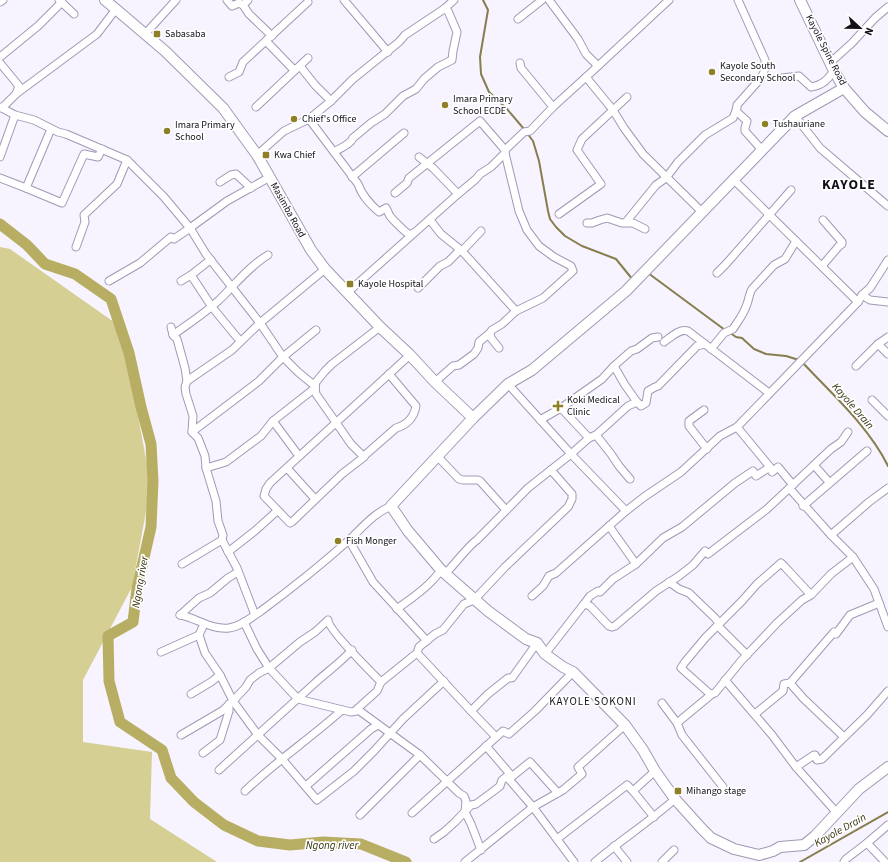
<svg xmlns="http://www.w3.org/2000/svg" width="888" height="862" font-family="'Source Sans 3',sans-serif">
<style>
.green{fill:#d6cf94}
.lines{fill:none;stroke-linecap:round;stroke-linejoin:round}
.stream{stroke:#867e4d;stroke-width:2}
.river{stroke:#b8ae63;stroke-width:11}
.street-casing{stroke:#a398b4;stroke-width:9}
.secondary-casing{stroke:#a398b4;stroke-width:12}
.street{stroke:#fff;stroke-width:7}
.secondary{stroke:#fff;stroke-width:10}
.poi-dot{fill:#8d8027;stroke:#fff;stroke-width:1.5}
.labels{text-anchor:middle;dominant-baseline:central;stroke-width:3.5;stroke-linejoin:round;paint-order:stroke}
.poi-label{font-size:10px;fill:#130f19;stroke:#fff;text-anchor:start}
.street-label{font-size:10px;fill:#130f19;stroke:#fff}
.water-label{font-size:11px;font-style:italic;fill:#383312;stroke:#fff}
.neighbourhood-label{font-size:11px;letter-spacing:1px;fill:#130f19;stroke:#fff}
.district-label{font-size:14px;font-weight:bold;letter-spacing:1px;fill:#130f19;stroke:#fff}
</style>
<rect width="100%" height="100%" fill="#f7f3ff"/>
<!-- green -->
<path class="green" d="M0,247L10,249L121,327L151,485L132,587L83,680V742L152,752L150,819L217,862H0Z"/>
<g class="lines">
<!-- stream -->
<g class="stream">
<path d="M483,0L488,10L480,57L481,74L489,92L507,109L524,129"/>
<path d="M527,133L533,141L539,161L548,211L550,219L556,227L565,236L582,246L616,259L633,280"/>
<path d="M648,273L725,330"/>
<path d="M729,332L736,337L742,338L754,349L766,354L786,356L799,360"/>
<path d="M802,362C832,394 869,427 888,466"/>
<path d="M800,862L888,812"/>
</g>
<!-- river -->
<path class="river" d="M0,224L27,245L45,264L75,274L111,299L129,353L141,407L151,444L153,481L151,527L137,588L133,622L108,636L109,681L120,722L162,750L171,778L194,802L224,825L258,841L290,845L323,842L361,844L406,862"/>
<!-- street casing -->
<g class="street-casing">
<g id="street">
<path d="M59,0L74,14"/>
<path d="M227,0L232,6L239,3L243,5"/>
<path d="M248,0L243,5L249,14L272,36"/>
<path d="M344,0L388,52"/>
<path d="M549,0L578,39L586,54L598,66L586,77L613,110L624,128L643,154L702,212"/>
<path d="M738,0L765,60C765,67 765,72 761,78L737,105L736,111L747,121L745,128V131L762,150"/>
<path d="M0,2L3,0"/>
<path d="M518,19L542,0"/>
<path d="M146,33L176,0"/>
<path d="M266,41L294,70"/>
<path d="M0,57L38,26L62,2"/>
<path d="M831,62L852,43L875,18L888,7"/>
<path d="M0,63L19,86L16,94L2,108"/>
<path d="M520,63L521,68L553,107"/>
<path d="M300,66L315,85L331,101"/>
<path d="M598,66L669,0"/>
<path d="M229,77L239,72L243,62L308,2"/>
<path d="M782,78L799,76L811,87C823,85 827,80 834,71"/>
<path d="M16,94L97,34L116,9"/>
<path d="M0,107L15,115L34,120L58,132L66,134L127,160L164,197L190,228L227,201L270,177"/>
<path d="M256,107L308,58"/>
<path d="M795,116L820,148L888,206"/>
<path d="M309,119L358,184C362,196 370,204 379,212L386,208C388,211 388,213 390,216C392,219 407,234 410,235L413,233"/>
<path d="M51,129L26,188L62,203L84,154L98,157L102,149"/>
<path d="M334,152C340,148 350,145 353,138L371,123L385,114L403,96L416,89L424,79L438,67L452,60L453,51L457,32L448,11L444,9"/>
<path d="M505,153L519,211L527,230L539,246L554,257L571,266L573,271L543,298L516,311"/>
<path d="M257,155L284,131L309,119L331,101L353,79L399,42L405,35L444,9L454,0"/>
<path d="M0,157L15,115"/>
<path d="M419,157L433,168L458,194"/>
<path d="M352,177L404,133"/>
<path d="M0,178L26,188"/>
<path d="M733,179L858,302"/>
<path d="M220,182L231,175L236,174L251,188"/>
<path d="M395,193L407,183L409,178L480,121L505,150"/>
<path d="M559,214L601,184L577,150L582,139L627,97"/>
<path d="M430,220L441,234L462,251L516,311L502,324L492,330L490,333L491,338L499,348"/>
<path d="M626,222L656,185L666,178L678,162L705,135L733,118L737,108"/>
<path d="M587,223H592L600,220L607,218L622,223H633L645,229"/>
<path d="M76,247L85,222L84,215L117,184L127,160"/>
<path d="M462,251L481,231"/>
<path d="M211,260L209,261L191,275L212,307L240,341"/>
<path d="M822,266L839,246L842,244V242L823,220"/>
<path d="M717,273L726,264L791,190"/>
<path d="M109,281L140,263L171,237L174,239L190,228L206,254L260,323L283,357L298,372L315,386"/>
<path d="M181,281L191,275"/>
<path d="M418,288L440,266L448,262L460,250"/>
<path d="M348,292L458,194L476,179L480,174L491,167L505,153V150L524,132L530,131L553,107L586,77"/>
<path d="M862,295L870,300L888,302"/>
<path d="M171,327L173,335L177,339L185,368L187,381L185,387L186,394L193,416L192,432L198,438L205,456L206,468L216,501L218,521L223,535L222,540L237,568L255,615"/>
<path d="M380,327L332,364L325,371L316,382L315,388L316,394L351,444L364,457L342,474L292,522L290,523L264,496L266,489L270,483L410,355"/>
<path d="M173,335C188,324 204,314 218,301C234,286 248,267 268,255"/>
<path d="M664,342C671,337 680,328 688,331L769,393"/>
<path d="M878,344L888,337"/>
<path d="M711,349L724,333L733,329C738,321 744,314 747,304C749,299 749,294 752,289L774,265L785,259L796,241"/>
<path d="M614,366L625,385L637,402"/>
<path d="M856,366L878,344L888,354"/>
<path d="M187,381L232,350L260,323L325,269"/>
<path d="M435,382L453,366L459,365L474,354L478,348L479,342L490,333"/>
<path d="M508,384L571,454L626,511"/>
<path d="M872,400L888,416"/>
<path d="M561,408L589,438"/>
<path d="M704,410L689,421V426L707,449"/>
<path d="M540,420L561,408L602,379L614,366L631,351L637,349L652,338L658,337"/>
<path d="M273,421L315,388"/>
<path d="M192,432L259,381L283,357L316,330"/>
<path d="M596,435L611,454L619,466L630,479"/>
<path d="M364,456L396,428C407,425 414,417 416,406L389,374"/>
<path d="M438,457L459,479L463,480H478L480,481L506,510"/>
<path d="M814,465L829,482"/>
<path d="M206,468L226,462L261,436L273,421L299,456"/>
<path d="M287,468L315,499"/>
<path d="M772,472L778,467L793,485"/>
<path d="M790,489L831,535L853,557L874,589L888,627"/>
<path d="M803,506L867,451"/>
<path d="M609,526L636,564"/>
<path d="M831,535L869,502L888,488"/>
<path d="M349,540L373,582L427,641"/>
<path d="M228,552L256,530L277,511"/>
<path d="M182,564L222,540"/>
<path d="M446,573C453,566 470,544 477,540L528,488L571,454L589,438L596,435L628,406L637,402L641,406L646,403L648,391L655,387L658,386L697,346L705,344"/>
<path d="M669,582L679,589L689,593L715,618L719,623"/>
<path d="M811,595L785,567L781,563L757,584L742,601L706,637L685,662L681,668L709,693L712,694L715,693L741,661L777,623L802,600L811,595L831,574L853,557"/>
<path d="M532,596L543,586L549,576L556,573L626,511L644,497L681,472L720,436L737,427L858,302L862,295L870,288L888,260"/>
<path d="M584,604L590,596L598,591L600,592L613,579L636,564L663,538L682,527L735,483L753,471L756,476L770,467L737,427"/>
<path d="M397,609C413,597 430,586 441,570"/>
<path d="M180,615C197,618 211,630 229,628C240,627 252,617 261,611C291,589 321,565 349,540C363,527 373,514 391,506"/>
<path d="M180,615L199,598L210,593L228,578L238,572"/>
<path d="M244,622L257,649L269,668L298,699L351,712L357,711V709L377,691L381,682L417,653L419,647L435,634L443,630L464,604L474,600L505,567L568,507L572,499V494L551,470"/>
<path d="M204,624L199,635L205,653L220,675L233,701L258,735L282,759L317,800L354,771L374,751L403,719L444,681"/>
<path d="M718,626L747,655"/>
<path d="M161,652L199,635"/>
<path d="M417,653L471,711L496,737"/>
<path d="M545,654L584,604L590,606L609,626L612,627L615,626L656,591L679,576L693,565L705,551L708,554L767,509L831,449L841,442L848,432"/>
<path d="M725,680L772,735L796,767L837,813"/>
<path d="M790,683L803,698L844,737"/>
<path d="M191,694L211,682L220,675"/>
<path d="M662,703L677,723L682,735L723,787"/>
<path d="M357,709L420,755L459,793L464,796L466,801L465,812L471,824L481,850"/>
<path d="M471,711L488,694L508,678H512L537,643"/>
<path d="M755,714L783,691L784,684L790,683L834,632L836,634L850,615L879,603"/>
<path d="M677,723L712,694"/>
<path d="M181,735L222,711L233,701L246,687L250,680L259,673L269,668L300,642L315,632L327,621L328,620C328,629 372,673 381,682"/>
<path d="M203,753L220,740L229,711V704"/>
<path d="M796,767L814,755H815L817,760L822,759L867,715L888,691"/>
<path d="M219,770C251,741 283,712 315,683C327,672 340,663 352,650"/>
<path d="M507,777L533,807L574,862"/>
<path d="M509,779L530,762L558,793"/>
<path d="M306,786L371,729L378,725"/>
<path d="M245,791C275,762 311,738 342,710"/>
<path d="M633,791L654,817"/>
<path d="M412,813L503,731L509,734L535,711L573,672"/>
<path d="M360,815L420,755"/>
<path d="M434,839L444,832L455,822L471,805L476,804L495,790L500,786L502,780L510,774L486,746"/>
<path d="M557,839L627,785L633,791L655,771"/>
<path d="M867,843L885,862"/>
<path d="M614,846L627,862"/>
<path d="M465,862L533,807L563,790L582,774L578,767L625,725"/>
<path d="M595,862C621,840 649,822 675,799"/>
<path d="M662,862L674,850"/>
<path d="M844,862L846,859L867,843L888,825"/>
</g>
</g>
<!-- secondary casing -->
<g class="secondary-casing">
<g id="secondary">
<path d="M105,0L165,51L223,108L257,155L311,250L325,269L380,327L410,355L435,382L473,418"/>
<path d="M800,0L834,71L844,88L865,112L888,131"/>
<path d="M844,88L795,116L626,291L532,370L508,384L473,418L391,506L408,531L441,570L488,611L526,639L537,643L545,654L563,667L573,672L625,725L643,750L655,771L675,799L702,829L711,838L734,849L759,855L773,851L780,847L804,845L815,836L859,789L888,767"/>
</g>
</g>
<!-- street -->
<use href="#street" class="street"/>
<!-- secondary -->
<use href="#secondary" class="secondary"/>
</g>
<!-- markers -->
<g class="poi-dot">
<rect x="153" y="30" width="8" height="8" rx="2"/>
<circle cx="712" cy="72" r="4"/>
<circle cx="445" cy="105" r="4"/>
<circle cx="294" cy="119" r="4"/>
<circle cx="765" cy="124" r="4"/>
<circle cx="167" cy="131" r="4"/>
<rect x="262" y="151" width="8" height="8" rx="2"/>
<rect x="346" y="280" width="8" height="8" rx="2"/>
<path d="M556 400h4v4h4v4h-4v4h-4v-4h-4v-4h4z"/>
<circle cx="338" cy="541" r="4"/>
<rect x="674" y="787" width="8" height="8" rx="2"/>
</g>
<g class="labels">
<!-- poi labels -->
<g class="poi-label">
<text x="165" y="34">Sabasaba</text>
<text x="720" y="66">Kayole South<tspan x="720" dy="12">Secondary School</tspan></text>
<text x="453" y="99">Imara Primary<tspan x="453" dy="12">School ECDE</tspan></text>
<text x="302" y="119">Chief's Office</text>
<text x="773" y="124">Tushauriane</text>
<text x="175" y="125">Imara Primary<tspan x="175" dy="12">School</tspan></text>
<text x="274" y="155">Kwa Chief</text>
<text x="358" y="284">Kayole Hospital</text>
<text x="567" y="400">Koki Medical<tspan x="567" dy="12">Clinic</tspan></text>
<text x="346" y="541">Fish Monger</text>
<text x="686" y="791">Mihango stage</text>
</g>
<!-- street labels -->
<g class="street-label">
<text transform="translate(826 50) rotate(63)">Kayole Spine Road</text>
<text transform="translate(288 210) rotate(61)">Masimba Road</text>
</g>
<!-- water labels -->
<g class="water-label">
<text transform="translate(853 406) rotate(49)">Kayole Drain</text>
<text transform="translate(140 582) rotate(-80)">Ngong river</text>
<text transform="translate(840 830) rotate(-29)">Kayole Drain</text>
<text x="332" y="845">Ngong river</text>
</g>
<!-- neighbourhood labels -->
<g class="neighbourhood-label">
<text x="593" y="701">KAYOLE SOKONI</text>
</g>
<!-- district labels -->
<g class="district-label">
<text x="849" y="185">KAYOLE</text>
</g>
</g>
<!-- north arrow -->
<g transform="translate(860 28) rotate(112)" stroke="#ffffff" stroke-width="3" paint-order="stroke">
<path d="M0-3L7 15L0 10L-7 15Z" fill="#130f19"/>
<text y="-6" font-size="11" font-weight="bold" text-anchor="middle" fill="#130f19">N</text>
</g>
</svg>
